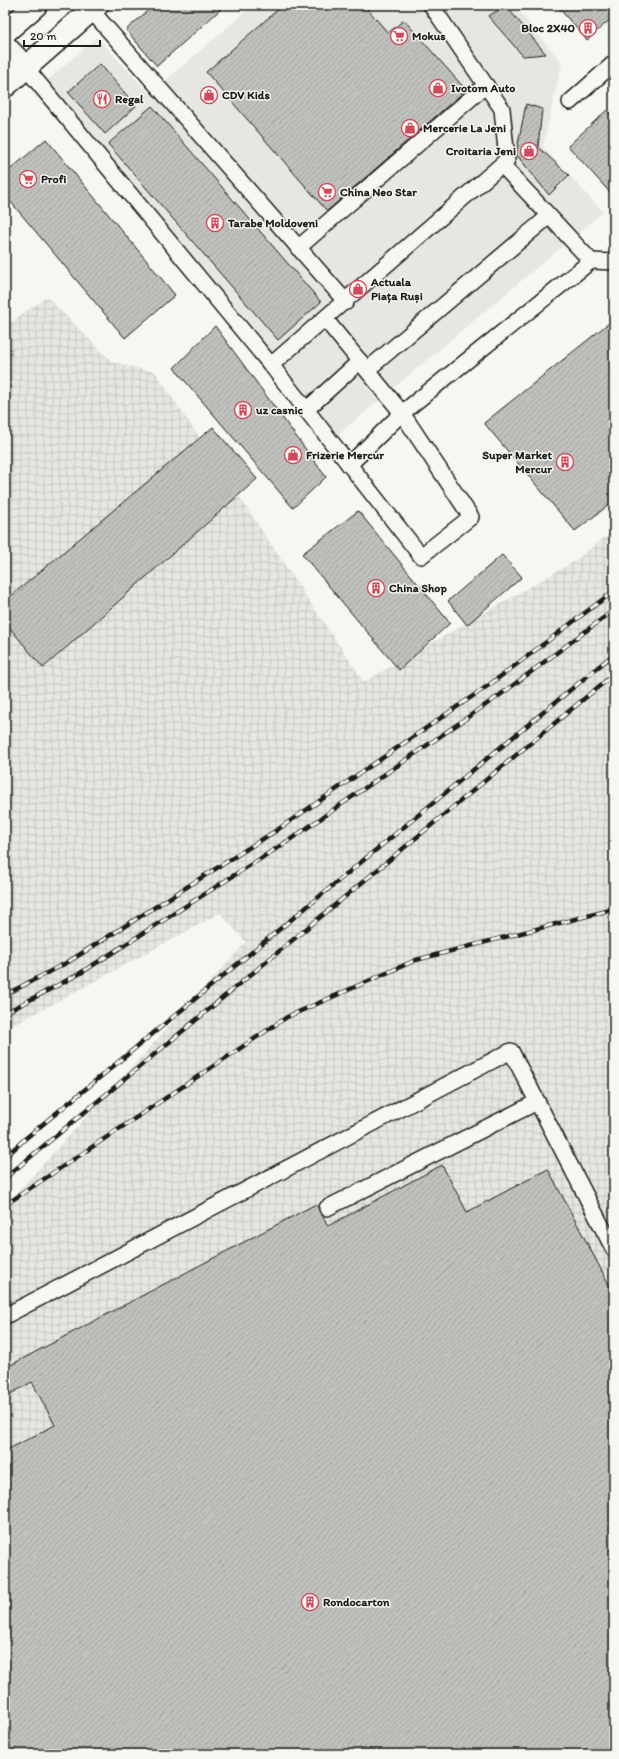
<svg xmlns="http://www.w3.org/2000/svg" width="619" height="1759" font-family="Itim,sans-serif">
<style>
.built{fill:#e6e6e2}
.industrial{fill:url(#industrial-grid)}
.building{fill:url(#building-hatch);stroke:#1c1c1c}
.lines{fill:none;stroke-linecap:round;stroke-linejoin:round}
.service-casing{stroke:#1c1c1c;stroke-width:18}
.secondary-casing{stroke:#1c1c1c;stroke-width:25}
.service{stroke:#f6f6f2;stroke-width:15}
.secondary{stroke:#f6f6f2;stroke-width:22}
.rail-casing{stroke:#1c1c1c;stroke-width:4.5}
.rail{stroke:#f6f6f2;stroke-width:3;stroke-dasharray:9;stroke-linecap:butt}
.labels{text-anchor:middle;dominant-baseline:central;stroke-width:3;stroke-linejoin:round;paint-order:stroke}
.poi-label{font-size:12px;font-weight:bold;fill:#1c1c1c;stroke:#f6f6f2;text-anchor:start}
</style>
<defs>
<pattern id="industrial-grid" width="8" height="8" patternUnits="userSpaceOnUse"><rect width="8" height="8" fill="#e6e6e2"/><path d="M0 4h8M4 0v8" fill="none" stroke="#c5c5c1"/></pattern>
<pattern id="building-hatch" width="6" height="6" patternUnits="userSpaceOnUse"><rect width="6" height="6" fill="#c0c0bd"/><path d="M-1 1l2-2M0 6l6-6M5 7l2-2" fill="none" stroke="#a4a4a2"/></pattern>
</defs>
<rect width="100%" height="100%" fill="#f6f6f2"/>
<filter id="ink" filterUnits="userSpaceOnUse"><feTurbulence type="fractalNoise" baseFrequency=".025" numOctaves="2"/><feDisplacementMap in="SourceGraphic" scale="8" xChannelSelector="R" yChannelSelector="G"/><feConvolveMatrix kernelMatrix="1 2 1 2 8 2 1 2 1" color-interpolation-filters="sRGB"/></filter>
<g filter="url(#ink)">
<!-- built -->
<path class="built" d="M253,5H514L562,63L543,147L603,212L334,438L33,93L97,37L150,94Z"/>
<!-- industrial -->
<path class="industrial" d="M47,297L112,362L155,372L364,682L575,561L614,530V1754H5V1206L246,942L220,913L5,1030V326Z"/>
<!-- building -->
<g class="building">
<path d="M154,5H217L221,9L157,66L126,30Z"/>
<path d="M283,5H364L388,33L404,20L466,90L327,211L206,72Z"/>
<path d="M556,5H610L614,9V16L587,40Z"/>
<path d="M506,6L546,54L523,56L488,16Z"/>
<path d="M100,64L136,106L105,134L68,92Z"/>
<path d="M526,104L542,109L538,147L569,175L549,195L516,154Z"/>
<path d="M152,106L321,302L278,340L108,144Z"/>
<path d="M607,110L614,118V197L568,146Z"/>
<path d="M46,139L175,295L125,338L5,195V174Z"/>
<path d="M614,319V501L575,531L484,423Z"/>
<path d="M215,326L326,477L293,508L174,368Z"/>
<path d="M213,427L257,479L43,668L5,622V601Z"/>
<path d="M358,511L450,623L399,670L302,554Z"/>
<path d="M502,555L522,577L467,625L448,601Z"/>
<path d="M442,1165L467,1212L548,1169L614,1294V1754H5V1451L55,1425L32,1382L5,1397V1368L316,1204L328,1226Z"/>
</g>
<g class="lines">
<!-- service casing -->
<g class="service-casing">
<g id="service">
<path d="M91,10L346,302"/>
<path d="M26,68L271,365L421,556L471,517L402,413L591,261L502,165"/>
<path d="M570,102L614,63"/>
<path d="M298,248L486,85"/>
<path d="M591,261L614,262"/>
<path d="M325,319L402,413L349,465"/>
<path d="M271,365L507,160L502,109L431,5"/>
<path d="M367,370L549,216"/>
<path d="M306,410L360,361"/>
<path d="M327,1208L537,1102"/>
<path d="M5,1316L511,1051L614,1250"/>
</g>
</g>
<!-- secondary casing -->
<g class="secondary-casing">
<g id="secondary">
<path d="M5,32L36,5"/>
<path d="M5,46L26,68"/>
<path d="M5,86L97,5"/>
</g>
</g>
<!-- service -->
<use href="#service" class="service"/>
<!-- secondary -->
<use href="#secondary" class="secondary"/>
<!-- rail casing -->
<g class="rail-casing">
<g id="rail">
<path d="M5,995L68,962L277,830L489,685L614,591"/>
<path d="M5,1013L79,974L288,841L500,695L614,610"/>
<path d="M5,1157L26,1138L614,654"/>
<path d="M5,1178L614,674"/>
<path d="M5,1205L287,1017L416,960L614,909"/>
</g>
</g>
<!-- rail -->
<use href="#rail" class="rail"/>
</g>
</g>
<!-- icons -->
<defs>
<g id="building-ring" transform="scale(0.9)"><circle r="9.5" fill="#f6f6f2" stroke="#d1495b" stroke-width="1.5"/><path d="M-4-6H4V6H1V3H-1V6H-4ZM-2.5-4.3h1.7v1.8h-1.7ZM.8-4.3h1.7v1.8H.8ZM-2.5-1h1.7V.8h-1.7ZM.8-1h1.7V.8H.8Z" fill="#d1495b"/></g>
<g id="supermarket-ring" transform="scale(0.9)"><circle r="9.5" fill="#f6f6f2" stroke="#d1495b" stroke-width="1.5"/><path d="M-6-5.5h2.5l.6 2H6L4.5 2H-2.5L-4.4-4H-6ZM-1.5 3.2a1.3 1.3 0 1 0 .1 0ZM3 3.2a1.3 1.3 0 1 0 .1 0Z" fill="#d1495b"/></g>
<g id="shop-ring" transform="scale(0.9)"><circle r="9.5" fill="#f6f6f2" stroke="#d1495b" stroke-width="1.5"/><path d="M-5-2.5h2.3a2.7 3.5 0 0 1 5.4 0H5L5.5 6h-11ZM-1.5-2.5h3a1.5 2.3 0 0 0-3 0Z" fill="#d1495b"/></g>
<g id="restaurant-ring" transform="scale(0.9)"><circle r="9.5" fill="#f6f6f2" stroke="#d1495b" stroke-width="1.5"/><path d="M-5-6h1v4h1v-4h1v4h1v-4h1v5L-1.5 .5V6h-2V.5L-5-1ZM5-6V6H3V1.5H1.5Q1.5-4 5-6Z" fill="#d1495b"/></g>
</defs>
<g fill-rule="evenodd">
<use href="#building-ring" x="588" y="28"/>
<use href="#supermarket-ring" x="399" y="36"/>
<use href="#shop-ring" x="438" y="88"/>
<use href="#shop-ring" x="209" y="95"/>
<use href="#restaurant-ring" x="102" y="99"/>
<use href="#shop-ring" x="410" y="128"/>
<use href="#shop-ring" x="529" y="151"/>
<use href="#supermarket-ring" x="28" y="179"/>
<use href="#supermarket-ring" x="327" y="192"/>
<use href="#building-ring" x="215" y="223"/>
<use href="#shop-ring" x="358" y="289"/>
<use href="#building-ring" x="243" y="410"/>
<use href="#shop-ring" x="293" y="455"/>
<use href="#building-ring" x="565" y="462"/>
<use href="#building-ring" x="376" y="588"/>
<use href="#building-ring" x="310" y="1602"/>
</g>
<g class="labels">
<!-- poi labels -->
<g class="poi-label">
<text x="575" y="28" text-anchor="end">Bloc 2X40</text>
<text x="412" y="36">Mokus</text>
<text x="451" y="88">Ivotom Auto</text>
<text x="222" y="95">CDV Kids</text>
<text x="115" y="99">Regal</text>
<text x="423" y="128">Mercerie La Jeni</text>
<text x="516" y="151" text-anchor="end">Croitaria Jeni</text>
<text x="41" y="179">Profi</text>
<text x="340" y="192">China Neo Star</text>
<text x="228" y="223">Tarabe Moldoveni</text>
<text x="371" y="282">Actuala<tspan x="371" dy="14">Piața Ruși</tspan></text>
<text x="256" y="410">uz casnic</text>
<text x="306" y="455">Frizerie Mercur</text>
<text x="552" y="455" text-anchor="end">Super Market<tspan x="552" dy="14">Mercur</tspan></text>
<text x="389" y="588">China Shop</text>
<text x="323" y="1602">Rondocarton</text>
</g>
</g>
<!-- margin -->
<rect width="619" height="1759" fill="none" stroke="#f6f6f2" stroke-width="20"/>
<rect x="10" y="10" width="599" height="1739" fill="none" stroke="#1c1c1c" stroke-width="1.5" filter="url(#ink)"/>
<!-- scale -->
<path d="M24 40v6h76v-6" fill="none" stroke="#1c1c1c" stroke-width="2"/>
<text x="30" y="40" font-size="12" fill="#1c1c1c" stroke="#f6f6f2" stroke-width="3" paint-order="stroke">20 m</text>
</svg>
